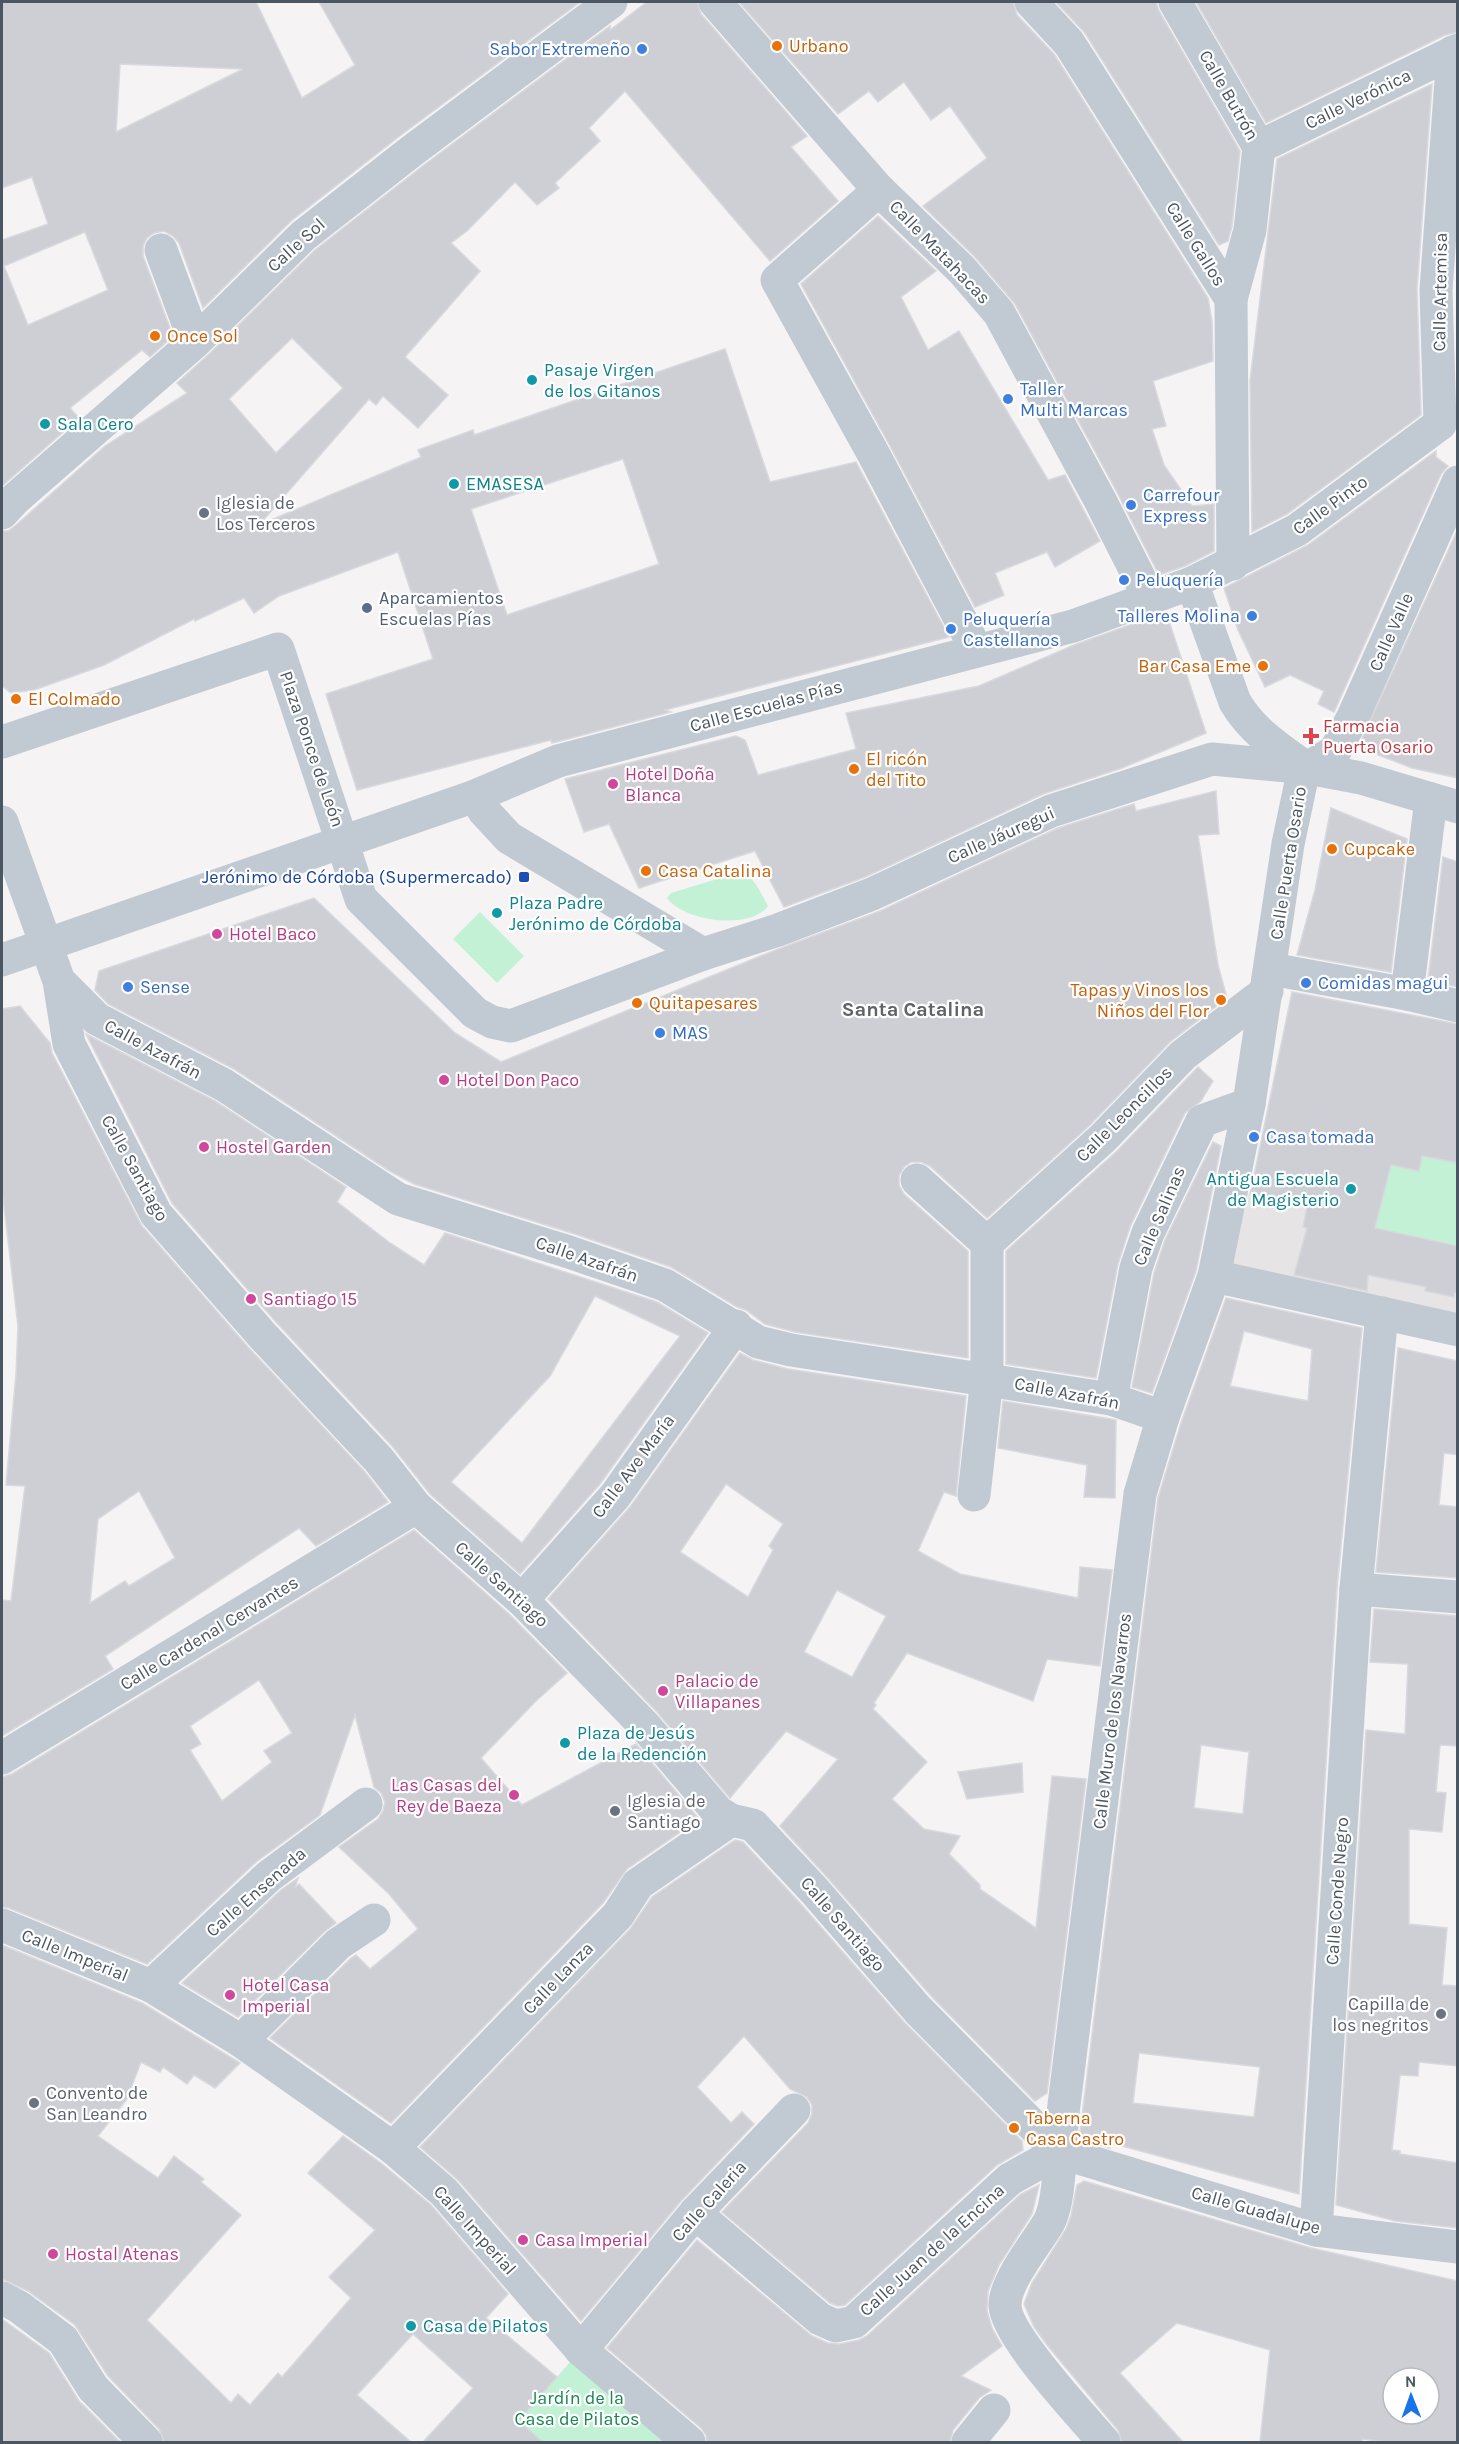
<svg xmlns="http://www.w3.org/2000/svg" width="1459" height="2444" font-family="Karla,sans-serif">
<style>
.education{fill:#e6e4e5}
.green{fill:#c3f1d5}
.building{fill:#cdcfd5;stroke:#d7d9de;stroke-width:1.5;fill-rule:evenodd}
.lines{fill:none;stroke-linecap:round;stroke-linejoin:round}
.minor{stroke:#c1cad2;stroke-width:33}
.food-dot{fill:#e8710a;stroke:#fff;stroke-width:2}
.shop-dot{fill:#3f7fe0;stroke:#fff;stroke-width:2}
.culture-dot{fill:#0f9aa8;stroke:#fff;stroke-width:2}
.worship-dot{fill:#6b7280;stroke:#fff;stroke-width:2}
.service-dot{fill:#5c6f8a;stroke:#fff;stroke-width:2}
.health-dot{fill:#e0444e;stroke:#fff;stroke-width:2}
.hotel-dot{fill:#d1479c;stroke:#fff;stroke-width:2}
.transit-dot{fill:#1a4fb4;stroke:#fff;stroke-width:2}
.labels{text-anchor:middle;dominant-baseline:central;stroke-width:4.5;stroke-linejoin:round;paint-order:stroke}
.food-label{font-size:18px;fill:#c56008;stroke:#fff;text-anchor:start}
.shop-label{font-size:18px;fill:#366cbe;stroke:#fff;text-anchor:start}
.street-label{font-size:18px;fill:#4a5661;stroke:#fff}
.culture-label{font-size:18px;fill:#0d838f;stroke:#fff;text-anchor:start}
.worship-label{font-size:18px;fill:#5b616d;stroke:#fff;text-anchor:start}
.service-label{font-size:18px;fill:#4e5e75;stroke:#fff;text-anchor:start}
.health-label{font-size:18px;fill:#be3a42;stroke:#fff;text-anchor:start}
.hotel-label{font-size:18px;fill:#b23c85;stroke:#fff;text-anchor:start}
.transit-label{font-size:18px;fill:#164399;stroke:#fff;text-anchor:end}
.park-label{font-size:18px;fill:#17864f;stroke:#fff}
.neighbourhood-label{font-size:20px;font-weight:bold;fill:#5f6368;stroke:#fff}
</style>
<rect width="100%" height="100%" fill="#f5f3f3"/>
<!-- education -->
<path class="education" d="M1457,1130V1317L1231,1266L1248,1194L1312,1208L1322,1169Z"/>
<!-- green -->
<g class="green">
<path d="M737,873C755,874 759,891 768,906C750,931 683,921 667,898L671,893Z"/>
<path d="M480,912L524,956L497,983L453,939Z"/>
<path d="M1422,1156L1457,1163V1246L1375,1228L1391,1165L1419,1170Z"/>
<path d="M570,2362L684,2442H532L536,2436L519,2421Z"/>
</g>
<!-- building -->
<g class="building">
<path d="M2,2H256L302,98L355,65L319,2H580L401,135L291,221L203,308L179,243L173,236L164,231L154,233L147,238L143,246V256L173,336L150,357L142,350L70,408L79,418L2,486V240L48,224L32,177L2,188ZM120,64L243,69L116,132ZM85,232L108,290L28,325L4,266Z"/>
<path d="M647,2H697L701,14L807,136L791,147L838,201L770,261L625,91L589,128L600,141L555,183L559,188L537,205L515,182L467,231L451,243L480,271L405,357L448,395L418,428L383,396L376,405L369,399L259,525L421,457L418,450L473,430L474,435L725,349L770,482L856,462L949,637L665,710L671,712L552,743L551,740L357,790L326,694L433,659L398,552L279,596L254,613L244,598L195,621L194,619L104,665L34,690L11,693L2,686V531H8L15,526L105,446L187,393L177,383L208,355L315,250L424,165L610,26V30ZM292,338L343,388L276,453L229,399ZM623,459L659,564L507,615L471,509Z"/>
<path d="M739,2H1013L1017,15L1054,54L1208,298L1212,321L1213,361L1153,381L1166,426L1152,429L1164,465L1192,506L1214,504V551L1185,566L1159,575L1118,494L1015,304L975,257L923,206L987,158L950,106L931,120L904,82L878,102L869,91L838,114Z"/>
<path d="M1056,2H1156L1159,11L1240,151L1232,226L1228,241L1219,245L1085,33Z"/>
<path d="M1196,2H1458V32L1445,35L1266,123Z"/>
<path d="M1432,84L1417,289L1421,415L1287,514L1252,532L1250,381L1277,159Z"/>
<path d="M878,216L936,271L901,297L928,350L959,331L1048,480L1065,475L1100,541L1055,567L1047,552L995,573L1004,595L975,607L890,446L801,284Z"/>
<path d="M1436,451V457L1448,466L1441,474L1334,712L1318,704L1324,691L1290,675L1265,687L1238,630L1224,588L1308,545Z"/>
<path d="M1458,529V778L1412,768L1358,747Z"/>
<path d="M1166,612L1206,733L1122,768L1043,794L865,877L784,907L755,851L639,888L609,824L584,832L565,779L736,736L745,740L758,775L856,749L846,713L979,686L1074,645Z"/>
<path d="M1216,791L1219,834L1198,835L1218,965L1227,998L1170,1042L1090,1125L987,1218L930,1166L921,1162H911L904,1167L899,1176V1185L904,1194L968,1251V1358L795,1332L765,1324L746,1310L737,1307L671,1267L575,1234L414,1184L388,1170L234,1069L108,1004L95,990L99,971L314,898L455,1033L501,1062L773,951L880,911L1058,828L1134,804L1136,811Z"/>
<path d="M1331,808L1407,839L1391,972L1297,955L1315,890Z"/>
<path d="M1443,857L1458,862V987L1428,980Z"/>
<path d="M1292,992L1458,1024V1163L1422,1156L1419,1171L1391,1165L1375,1228L1458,1246V1293H1454V1297L1425,1291L1426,1287L1368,1275L1367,1291L1294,1275L1307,1228L1303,1227L1307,1207L1250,1195Z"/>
<path d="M20,1006L50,1043L52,1053L142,1226L248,1347L365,1472L388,1502L316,1546L299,1528L105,1656L113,1669L2,1736V1600L11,1601L25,1486L6,1485L16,1374L18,1326L2,1189V1009ZM139,1491L175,1558L129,1586L125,1581L90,1603L98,1519Z"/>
<path d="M86,1034L215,1101L346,1187L337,1202L390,1243L424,1265L445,1233L657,1302L708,1333L600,1484L520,1574L430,1494L393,1447L276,1322L172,1203ZM595,1296L680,1336L522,1543L451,1482L550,1376Z"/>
<path d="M1198,1067L1213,1081L1201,1101L1185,1113L1130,1227L1118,1264L1096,1378L1006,1364V1251L1116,1152Z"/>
<path d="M1213,1142L1221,1146L1196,1271L1152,1393L1132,1387L1154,1273L1165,1240Z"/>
<path d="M1226,1298L1362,1328L1337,1588L1299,2194L1111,2143L1110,2148L1089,2142L1080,2133L1158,1498L1181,1423ZM1244,1331L1312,1349L1308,1401L1230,1386ZM1201,1745L1249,1752L1243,1814L1194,1808ZM1139,2053L1260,2067L1254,2117L1133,2103Z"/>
<path d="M1398,1348L1458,1361V1455L1444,1453L1439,1505L1458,1507V1578L1376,1572Z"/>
<path d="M740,1353L753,1360L788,1369L966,1396L956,1496L944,1492L918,1551L960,1574L1078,1598L1080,1567L1112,1570L1100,1666L1047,1659L1033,1701L907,1653L874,1703L876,1705L873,1709L927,1762L892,1799L924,1829L960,1836L949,1854L980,1885V1889L1036,1928L1052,1776L1086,1779L1047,2093L1035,2101L932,1997L827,1877L780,1826L838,1759L786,1731L730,1798L657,1712L548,1599L630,1507ZM726,1484L783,1524L769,1546L773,1550L748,1597L680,1552ZM837,1590L886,1616L852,1677L804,1652Z"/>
<path d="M1003,1401L1116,1420L1115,1498L1084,1497L1087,1465L998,1448Z"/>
<path d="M414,1530L509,1614L567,1673L536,1701L481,1758L522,1805L636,1744L699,1819L627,1869L603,1903L391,2123L270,2038L350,1959L356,1955L370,1969L418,1929L389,1894L339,1847L378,1819L383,1811L385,1802L381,1793L374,1787L355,1715L320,1815L256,1862L147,1964L9,1908L2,1907V1777L12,1774ZM259,1680L292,1733L264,1751L272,1762L222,1801L190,1750L201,1744L190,1726Z"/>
<path d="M1374,1609L1458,1616V1746L1440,1745L1436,1792L1446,1793L1442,1832L1409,1829V1924L1447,1928L1442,1985L1458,1986V2066L1419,2062L1418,2076L1400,2075L1392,2150L1400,2151V2154L1458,2163V2228L1395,2221L1336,2205L1366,1730L1405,1734L1408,1664L1370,1662Z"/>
<path d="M1022,1763L1023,1792L967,1799L958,1772Z"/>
<path d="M735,1840L743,1842L799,1902L904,2022L1022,2141L1023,2150L997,2165L845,2305L838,2306L830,2303L722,2212L808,2123L812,2114V2105L807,2097L790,2089L744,2036L697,2087L731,2123L742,2112L754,2124L681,2201L581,2321L458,2180L420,2147L631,1928L652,1897Z"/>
<path d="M298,1878L295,1888L299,1884L336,1923L325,1931L238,2017L182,1983L281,1890Z"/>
<path d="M2,1945L142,2003L240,2063L215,2088L194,2075L187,2084L163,2067L160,2072L141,2062L127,2099L98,2136L158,2178L174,2156L204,2179L201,2182L241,2215L147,2320L231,2403L238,2394L250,2405L278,2373L282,2377L351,2298L329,2277L375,2230L308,2173L343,2136L381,2163L431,2205L508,2294L486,2318L557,2377L519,2421L543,2442H423L473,2388L413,2334L357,2395L411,2442H164L159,2429L108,2376L75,2325L28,2291L2,2279Z"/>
<path d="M1084,2181L1311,2248L1458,2281V2442H1386L1362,2439V2442H1260L1270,2350L1177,2323L1120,2373L1183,2442H1122L1118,2430L1047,2345L1034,2327L1024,2304L1032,2283L1066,2229L1071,2216L1077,2185ZM1393,2378H1429V2414H1393Z"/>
<path d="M1039,2185L1032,2214L999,2265L988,2291L987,2311L992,2328L1002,2346L961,2376L991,2390L979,2398L953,2430L950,2442H707L706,2435L701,2428L607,2348L697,2240L812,2336L828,2343L839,2344L859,2340L867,2336L1021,2194Z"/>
<path d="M2,2319L49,2353L79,2401L120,2442H2Z"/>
</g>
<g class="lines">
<!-- minor -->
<g class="minor">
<path d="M715,2L879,190L962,270L999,313L1101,502L1150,599"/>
<path d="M1031,2L1069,43L1231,299L1233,564"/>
<path d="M1175,2L1259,147L1250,230L1231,299"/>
<path d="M1259,147L1458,50"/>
<path d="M879,190L777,280L874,455L977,651"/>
<path d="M161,250L195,342"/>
<path d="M1440,424L1436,290L1453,52"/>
<path d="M2,513L15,499L195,342L303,236L413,150L611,2"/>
<path d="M1192,583L1235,702C1252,731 1278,748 1305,767"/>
<path d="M2,742L278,649L361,899L475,1013L492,1022L511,1026L703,954L778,930L872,894L1051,811L1212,759L1308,768L1361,778L1458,807"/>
<path d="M475,796L484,811L509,838L703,954"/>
<path d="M2,822L59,981L69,1044L156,1214L262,1335L379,1460L416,1507L522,1600L644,1725L718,1812L731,1820L753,1825L813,1889L918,2010L1059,2152L1316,2230L1458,2247"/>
<path d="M2,960L475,796L558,761L1073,626L1192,583L1297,530L1440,424"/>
<path d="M1271,969L1407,994L1458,1006"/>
<path d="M59,981L97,1019L224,1085L398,1199L569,1252L665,1285L758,1342L791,1350L1111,1399L1163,1417"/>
<path d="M1407,994L1431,799"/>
<path d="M917,1180L987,1243V1378L974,1495"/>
<path d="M987,1243L1103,1138L1183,1055L1267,991"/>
<path d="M1214,1276L1458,1330"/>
<path d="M1111,1399L1136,1268L1148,1233L1202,1121L1249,1104"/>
<path d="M1356,1589L1458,1597"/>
<path d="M522,1600L615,1496L736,1326"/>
<path d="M2,1758L416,1507"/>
<path d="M2,1925L151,1986L241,2041L393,2148L444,2192L581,2350L689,2442"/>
<path d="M151,1986L269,1876L366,1804"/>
<path d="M241,2041L338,1944L374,1920"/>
<path d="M393,2148L618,1915L638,1884L731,1820"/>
<path d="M695,2213L820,2319L836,2326L854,2322L1010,2179L1059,2152"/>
<path d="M1316,2230L1356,1589L1382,1313"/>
<path d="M2,2298L19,2307L63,2340L93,2388L146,2442"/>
<path d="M581,2350L695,2213L794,2110"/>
<path d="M968,2442L994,2410"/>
<path d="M1104,2442C1082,2416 1007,2337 1005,2306C1004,2282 1037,2243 1049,2222C1061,2200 1060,2140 1063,2113L1140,1494L1163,1417L1214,1276L1249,1104L1288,844L1302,778L1308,768L1335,751L1353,717L1458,482"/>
</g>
</g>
<!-- markers -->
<g class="food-dot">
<circle cx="777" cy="46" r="6"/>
<circle cx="155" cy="336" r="6"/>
<circle cx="1263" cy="666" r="6"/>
<circle cx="16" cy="699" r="6"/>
<circle cx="854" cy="769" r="6"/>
<circle cx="1332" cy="849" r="6"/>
<circle cx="646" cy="871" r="6"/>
<circle cx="1221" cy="1000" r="6"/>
<circle cx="637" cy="1003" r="6"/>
<circle cx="1014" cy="2128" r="6"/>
</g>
<g class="shop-dot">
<circle cx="642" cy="49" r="6"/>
<circle cx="1008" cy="399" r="6"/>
<circle cx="1131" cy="505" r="6"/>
<circle cx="1124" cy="580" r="6"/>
<circle cx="1252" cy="616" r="6"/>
<circle cx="951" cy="629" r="6"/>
<circle cx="1306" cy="983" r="6"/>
<circle cx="128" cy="987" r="6"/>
<circle cx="660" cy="1033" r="6"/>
<circle cx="1254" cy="1137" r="6"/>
</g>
<g class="culture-dot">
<circle cx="532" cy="380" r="6"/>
<circle cx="45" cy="424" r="6"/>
<circle cx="454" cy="484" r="6"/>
<circle cx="497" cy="913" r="6"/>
<circle cx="1351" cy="1189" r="6"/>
<circle cx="565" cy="1743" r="6"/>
<circle cx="411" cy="2326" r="6"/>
</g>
<g class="worship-dot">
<circle cx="204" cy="513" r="6"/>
<circle cx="615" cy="1811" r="6"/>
<circle cx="1441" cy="2014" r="6"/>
<circle cx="34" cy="2103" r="6"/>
</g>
<circle class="service-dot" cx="367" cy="608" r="6"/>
<path class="health-dot" d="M1308 727h6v6h6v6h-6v6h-6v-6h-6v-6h6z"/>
<g class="hotel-dot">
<circle cx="613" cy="784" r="6"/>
<circle cx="217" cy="934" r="6"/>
<circle cx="444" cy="1080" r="6"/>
<circle cx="204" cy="1147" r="6"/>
<circle cx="251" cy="1299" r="6"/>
<circle cx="663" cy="1691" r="6"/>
<circle cx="514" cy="1795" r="6"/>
<circle cx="230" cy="1995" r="6"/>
<circle cx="523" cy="2240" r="6"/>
<circle cx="53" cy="2254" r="6"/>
</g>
<rect class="transit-dot" x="518" y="871" width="12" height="12" rx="3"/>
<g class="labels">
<!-- food labels -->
<g class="food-label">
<text x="789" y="46">Urbano</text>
<text x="167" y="336">Once Sol</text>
<text x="1251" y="666" text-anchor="end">Bar Casa Eme</text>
<text x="28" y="699">El Colmado</text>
<text x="866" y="759">El ricón<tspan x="866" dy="21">del Tito</tspan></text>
<text x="1344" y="849">Cupcake</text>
<text x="658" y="871">Casa Catalina</text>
<text x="1209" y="990" text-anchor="end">Tapas y Vinos los<tspan x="1209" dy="21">Niños del Flor</tspan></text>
<text x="649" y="1003">Quitapesares</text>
<text x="1026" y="2118">Taberna<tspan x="1026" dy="21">Casa Castro</tspan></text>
</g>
<!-- shop labels -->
<g class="shop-label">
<text x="630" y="49" text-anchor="end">Sabor Extremeño</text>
<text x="1020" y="389">Taller<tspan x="1020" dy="21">Multi Marcas</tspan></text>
<text x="1143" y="495">Carrefour<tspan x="1143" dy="21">Express</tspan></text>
<text x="1136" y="580">Peluquería</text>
<text x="1240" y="616" text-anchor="end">Talleres Molina</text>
<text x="963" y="619">Peluquería<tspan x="963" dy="21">Castellanos</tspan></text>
<text x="1318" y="983">Comidas magui</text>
<text x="140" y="987">Sense</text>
<text x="672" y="1033">MAS</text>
<text x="1266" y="1137">Casa tomada</text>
</g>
<!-- street labels -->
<g class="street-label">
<text transform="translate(1229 95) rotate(60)">Calle Butrón</text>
<text transform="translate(1358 99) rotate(-26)">Calle Verónica</text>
<text transform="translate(1196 244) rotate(58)">Calle Gallos</text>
<text transform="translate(296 245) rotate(-42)">Calle Sol</text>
<text transform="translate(940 252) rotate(46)">Calle Matahacas</text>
<text transform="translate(1440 292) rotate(-89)">Calle Artemisa</text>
<text transform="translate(1330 505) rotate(-36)">Calle Pinto</text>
<text transform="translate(1391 632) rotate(-66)">Calle Valle</text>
<text transform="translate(766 706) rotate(-15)">Calle Escuelas Pías</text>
<text transform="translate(312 749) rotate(71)">Plaza Ponce de León</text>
<text transform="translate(1001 835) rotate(-24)">Calle Jáuregui</text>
<text transform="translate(1288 863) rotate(-81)">Calle Puerta Osario</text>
<text transform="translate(153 1049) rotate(28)">Calle Azafrán</text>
<text transform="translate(1124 1114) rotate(-45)">Calle Leoncillos</text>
<text transform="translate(135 1168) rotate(61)">Calle Santiago</text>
<text transform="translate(1159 1216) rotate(-67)">Calle Salinas</text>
<text transform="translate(587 1259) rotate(19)">Calle Azafrán</text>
<text transform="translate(1067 1393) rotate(11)">Calle Azafrán</text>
<text transform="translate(633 1466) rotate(-53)">Calle Ave María</text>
<text transform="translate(502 1584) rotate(42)">Calle Santiago</text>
<text transform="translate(209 1633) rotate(-31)">Calle Cardenal Cervantes</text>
<text transform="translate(1112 1721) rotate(-83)">Calle Muro de los Navarros</text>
<text transform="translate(1337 1891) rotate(-86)">Calle Conde Negro</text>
<text transform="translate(256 1892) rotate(-41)">Calle Ensenada</text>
<text transform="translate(843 1924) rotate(49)">Calle Santiago</text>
<text transform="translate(75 1955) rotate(22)">Calle Imperial</text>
<text transform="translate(558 1978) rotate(-46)">Calle Lanza</text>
<text transform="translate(709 2201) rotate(-48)">Calle Caleria</text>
<text transform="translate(1256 2210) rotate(16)">Calle Guadalupe</text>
<text transform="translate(475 2230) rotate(48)">Calle Imperial</text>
<text transform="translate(932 2250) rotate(-42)">Calle Juan de la Encina</text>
</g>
<!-- culture labels -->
<g class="culture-label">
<text x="544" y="370">Pasaje Virgen<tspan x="544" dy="21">de los Gitanos</tspan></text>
<text x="57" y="424">Sala Cero</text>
<text x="466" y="484">EMASESA</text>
<text x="509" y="903">Plaza Padre<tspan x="509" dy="21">Jerónimo de Córdoba</tspan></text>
<text x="1339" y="1179" text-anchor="end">Antigua Escuela<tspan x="1339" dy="21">de Magisterio</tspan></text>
<text x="577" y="1733">Plaza de Jesús<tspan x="577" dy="21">de la Redención</tspan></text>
<text x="423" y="2326">Casa de Pilatos</text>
</g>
<!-- worship labels -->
<g class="worship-label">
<text x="216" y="503">Iglesia de<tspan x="216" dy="21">Los Terceros</tspan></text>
<text x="627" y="1801">Iglesia de<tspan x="627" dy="21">Santiago</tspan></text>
<text x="1429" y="2004" text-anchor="end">Capilla de<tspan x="1429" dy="21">los negritos</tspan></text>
<text x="46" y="2093">Convento de<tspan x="46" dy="21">San Leandro</tspan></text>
</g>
<!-- service labels -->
<g class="service-label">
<text x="379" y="598">Aparcamientos<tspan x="379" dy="21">Escuelas Pías</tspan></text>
</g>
<!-- health labels -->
<g class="health-label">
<text x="1323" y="726">Farmacia<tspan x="1323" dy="21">Puerta Osario</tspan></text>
</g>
<!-- hotel labels -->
<g class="hotel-label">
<text x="625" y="774">Hotel Doña<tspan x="625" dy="21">Blanca</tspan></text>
<text x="229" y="934">Hotel Baco</text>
<text x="456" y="1080">Hotel Don Paco</text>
<text x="216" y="1147">Hostel Garden</text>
<text x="263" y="1299">Santiago 15</text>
<text x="675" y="1681">Palacio de<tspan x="675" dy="21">Villapanes</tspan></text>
<text x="502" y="1785" text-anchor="end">Las Casas del<tspan x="502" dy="21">Rey de Baeza</tspan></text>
<text x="242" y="1985">Hotel Casa<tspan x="242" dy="21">Imperial</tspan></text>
<text x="535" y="2240">Casa Imperial</text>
<text x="65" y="2254">Hostal Atenas</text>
</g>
<!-- transit labels -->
<g class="transit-label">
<text x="512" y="877">Jerónimo de Córdoba (Supermercado)</text>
</g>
<!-- park labels -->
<g class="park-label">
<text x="577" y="2398">Jardín de la<tspan x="577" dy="21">Casa de Pilatos</tspan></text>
</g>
<!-- neighbourhood labels -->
<g class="neighbourhood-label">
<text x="913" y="1009">Santa Catalina</text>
</g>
</g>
<!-- border -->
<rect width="1459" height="2444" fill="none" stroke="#4a5661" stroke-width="6"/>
<!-- north arrow -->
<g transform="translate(1411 2396) rotate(359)"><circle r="28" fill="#ffffff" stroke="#b7bbc0" stroke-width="1.5"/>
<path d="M0-4.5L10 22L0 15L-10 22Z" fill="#1a73e8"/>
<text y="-9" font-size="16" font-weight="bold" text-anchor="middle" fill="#4a5661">N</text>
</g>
</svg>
